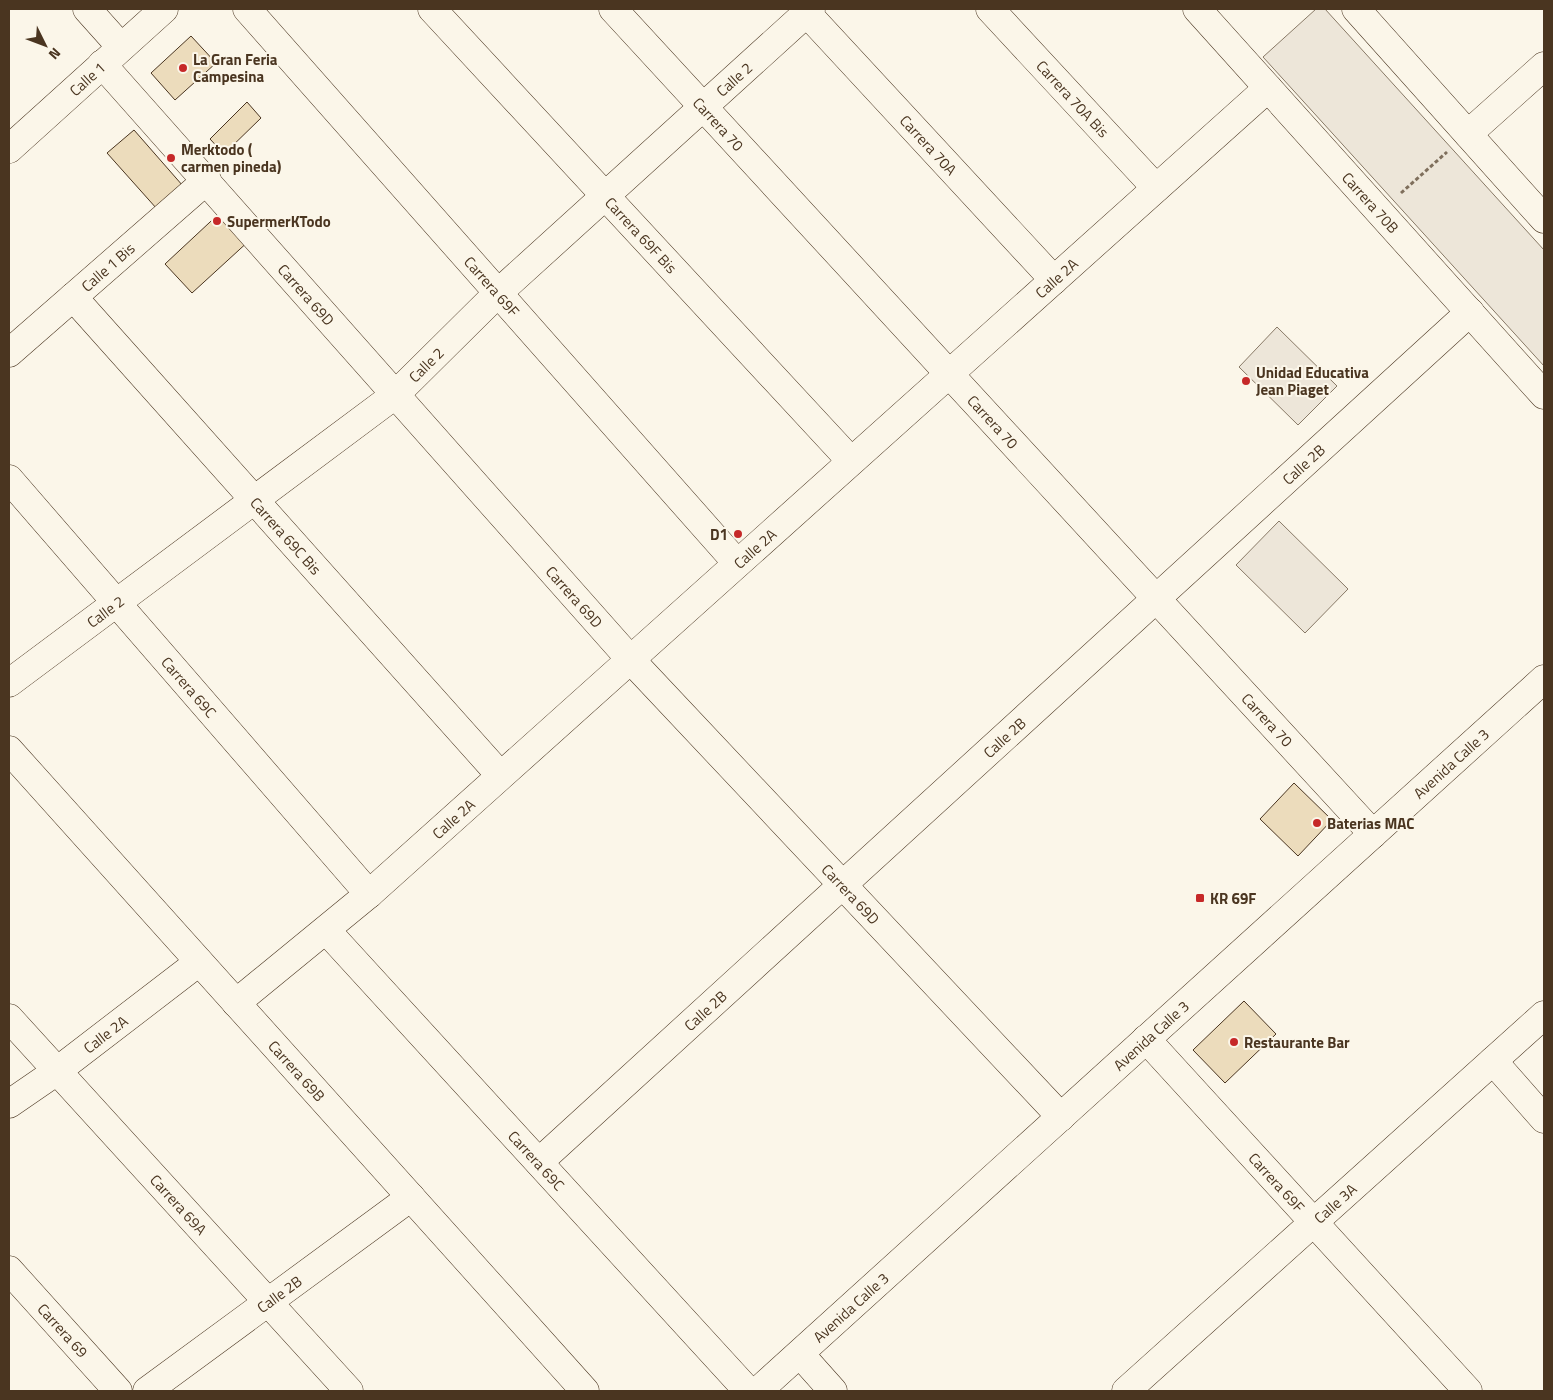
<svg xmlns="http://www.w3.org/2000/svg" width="1553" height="1400" font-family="'Titillium Web',sans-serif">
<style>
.green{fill:#ede6d9;stroke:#887966}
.building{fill:#ecdcbc;stroke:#4a3520}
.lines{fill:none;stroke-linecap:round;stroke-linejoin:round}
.minor-casing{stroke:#4a3520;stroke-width:29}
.path{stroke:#7f6f5c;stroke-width:3;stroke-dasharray:4 2.5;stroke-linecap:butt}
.minor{stroke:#fbf6e9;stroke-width:28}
.poi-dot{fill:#c62828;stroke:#fbf6e9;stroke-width:2}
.labels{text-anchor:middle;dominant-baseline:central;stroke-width:4;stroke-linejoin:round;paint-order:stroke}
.poi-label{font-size:15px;font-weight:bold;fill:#4a3520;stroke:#fbf6e9;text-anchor:start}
.street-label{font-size:15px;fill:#4a3520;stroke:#fbf6e9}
</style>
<rect width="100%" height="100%" fill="#fbf6e9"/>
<!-- green -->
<g class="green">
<path d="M1316,9H1325L1544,250V366L1263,57Z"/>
<path d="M1277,327L1337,386L1298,425L1239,367Z"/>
<path d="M1279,521L1348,589L1305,633L1236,565Z"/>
</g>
<!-- building -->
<g class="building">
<path d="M191,36L216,63L175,100L151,73Z"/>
<path d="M247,102L261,118L224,154L210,139Z"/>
<path d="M134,130L183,186L157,209L107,153Z"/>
<path d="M224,209L251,239L192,293L165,264Z"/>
<path d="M1294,783L1332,820L1298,856L1260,819Z"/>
<path d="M1244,1001L1276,1034L1225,1083L1193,1050Z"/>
</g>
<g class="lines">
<!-- minor casing -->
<g class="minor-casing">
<g id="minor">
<path d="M87,9L121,47"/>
<path id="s1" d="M247,9L737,563"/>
<path id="s2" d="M432,9L851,461"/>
<path id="s3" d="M613,9L1373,834"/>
<path id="s4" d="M803,9L1054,280"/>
<path id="s5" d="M990,9L1156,188"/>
<path id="s6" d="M1197,9L1544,395"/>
<path d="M1356,9L1544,219"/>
<path id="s7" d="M102,64L630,659L1061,1117"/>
<path d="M1468,134L1544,66"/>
<path id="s8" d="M9,149L164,9"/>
<path id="s9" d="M73,297L500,775"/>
<path id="s10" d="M9,353L207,180"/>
<path id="s11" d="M9,479L369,894"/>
<path id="s12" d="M9,683L395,395L497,294L811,9"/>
<path id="s13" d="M9,750L585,1391"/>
<path id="s14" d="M326,930L748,1391"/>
<path id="s15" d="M236,1003L369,894L1268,88"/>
<path id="s16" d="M9,1018L349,1391"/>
<path id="s17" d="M1146,1039L1468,1391"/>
<path d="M1493,1061L1544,1119"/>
<path id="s18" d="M9,1104L57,1071L199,962"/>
<path id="s19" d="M539,1162L1470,312"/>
<path id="s20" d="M9,1270L118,1391"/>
<path d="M800,1354L833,1391"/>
<path id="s21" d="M147,1391L411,1197"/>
<path id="s22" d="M758,1391L1544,679"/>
<path id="s23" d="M1126,1391L1544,1015"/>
</g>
</g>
<!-- path -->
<path class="path" d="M1401,193L1447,152"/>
<!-- minor -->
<use href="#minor" class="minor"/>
</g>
<!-- markers -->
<g class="poi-dot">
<circle cx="183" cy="68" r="5"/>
<circle cx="171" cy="158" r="5"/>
<circle cx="217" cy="221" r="5"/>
<circle cx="1246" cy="381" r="5"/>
<circle cx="738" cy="534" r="5"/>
<circle cx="1317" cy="823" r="5"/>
<rect x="1195" y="893" width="10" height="10" rx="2.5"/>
<circle cx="1234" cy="1042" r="5"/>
</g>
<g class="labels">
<!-- poi labels -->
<g class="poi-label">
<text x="193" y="59">La Gran Feria<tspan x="193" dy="17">Campesina</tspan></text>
<text x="181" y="149">Merktodo (<tspan x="181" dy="17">carmen pineda)</tspan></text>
<text x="227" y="221">SupermerKTodo</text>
<text x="1256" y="372">Unidad Educativa<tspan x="1256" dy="17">Jean Piaget</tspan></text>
<text x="728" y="534" text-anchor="end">D1</text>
<text x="1327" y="823">Baterias MAC</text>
<text x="1210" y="898">KR 69F</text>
<text x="1244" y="1042">Restaurante Bar</text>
</g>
<!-- street labels -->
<g class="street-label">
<text stroke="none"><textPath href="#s8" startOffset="105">Calle 1</textPath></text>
<text stroke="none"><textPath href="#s12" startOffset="945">Calle 2</textPath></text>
<text stroke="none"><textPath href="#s5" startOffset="122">Carrera 70A Bis</textPath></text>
<text stroke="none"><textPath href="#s3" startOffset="156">Carrera 70</textPath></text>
<text stroke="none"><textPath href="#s4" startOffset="185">Carrera 70A</textPath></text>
<text stroke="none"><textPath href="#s6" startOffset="260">Carrera 70B</textPath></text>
<text stroke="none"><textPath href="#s2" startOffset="308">Carrera 69F Bis</textPath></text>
<text stroke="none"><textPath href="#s10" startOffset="131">Calle 1 Bis</textPath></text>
<text stroke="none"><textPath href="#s15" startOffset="1095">Calle 2A</textPath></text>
<text stroke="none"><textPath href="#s1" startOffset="370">Carrera 69F</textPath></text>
<text stroke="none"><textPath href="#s7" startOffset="308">Carrera 69D</textPath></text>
<text stroke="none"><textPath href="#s12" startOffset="525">Calle 2</textPath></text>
<text stroke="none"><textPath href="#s3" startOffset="561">Carrera 70</textPath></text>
<text stroke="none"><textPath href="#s19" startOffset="1035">Calle 2B</textPath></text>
<text stroke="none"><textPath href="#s9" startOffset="320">Carrera 69C Bis</textPath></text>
<text stroke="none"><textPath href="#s15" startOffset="690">Calle 2A</textPath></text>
<text stroke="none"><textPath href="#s7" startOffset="712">Carrera 69D</textPath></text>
<text stroke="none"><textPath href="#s12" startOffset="120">Calle 2</textPath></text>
<text stroke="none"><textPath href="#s11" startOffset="275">Carrera 69C</textPath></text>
<text stroke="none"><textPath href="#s3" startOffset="966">Carrera 70</textPath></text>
<text stroke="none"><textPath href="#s19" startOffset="630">Calle 2B</textPath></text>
<text stroke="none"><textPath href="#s22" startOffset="935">Avenida Calle 3</textPath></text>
<text stroke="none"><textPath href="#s15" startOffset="285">Calle 2A</textPath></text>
<text stroke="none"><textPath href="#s7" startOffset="1118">Carrera 69D</textPath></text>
<text stroke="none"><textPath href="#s19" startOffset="225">Calle 2B</textPath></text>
<text stroke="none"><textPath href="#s18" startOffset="119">Calle 2A</textPath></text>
<text stroke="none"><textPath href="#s22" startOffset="530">Avenida Calle 3</textPath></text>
<text stroke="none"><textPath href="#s13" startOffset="431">Carrera 69B</textPath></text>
<text stroke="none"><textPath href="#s14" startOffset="312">Carrera 69C</textPath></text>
<text stroke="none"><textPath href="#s17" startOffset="194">Carrera 69F</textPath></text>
<text stroke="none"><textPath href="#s23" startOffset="281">Calle 3A</textPath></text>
<text stroke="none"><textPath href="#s16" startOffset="252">Carrera 69A</textPath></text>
<text stroke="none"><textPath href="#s21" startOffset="164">Calle 2B</textPath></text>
<text stroke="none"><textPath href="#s22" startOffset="125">Avenida Calle 3</textPath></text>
<text stroke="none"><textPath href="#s20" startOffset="81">Carrera 69</textPath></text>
</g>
</g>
<!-- border -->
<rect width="1553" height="1400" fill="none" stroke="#4a3520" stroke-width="20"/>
<!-- north arrow -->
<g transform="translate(45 45) rotate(132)" stroke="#fbf6e9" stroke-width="4" paint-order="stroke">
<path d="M0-4L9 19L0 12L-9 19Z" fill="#4a3520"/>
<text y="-8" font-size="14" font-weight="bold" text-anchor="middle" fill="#4a3520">N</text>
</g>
</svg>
